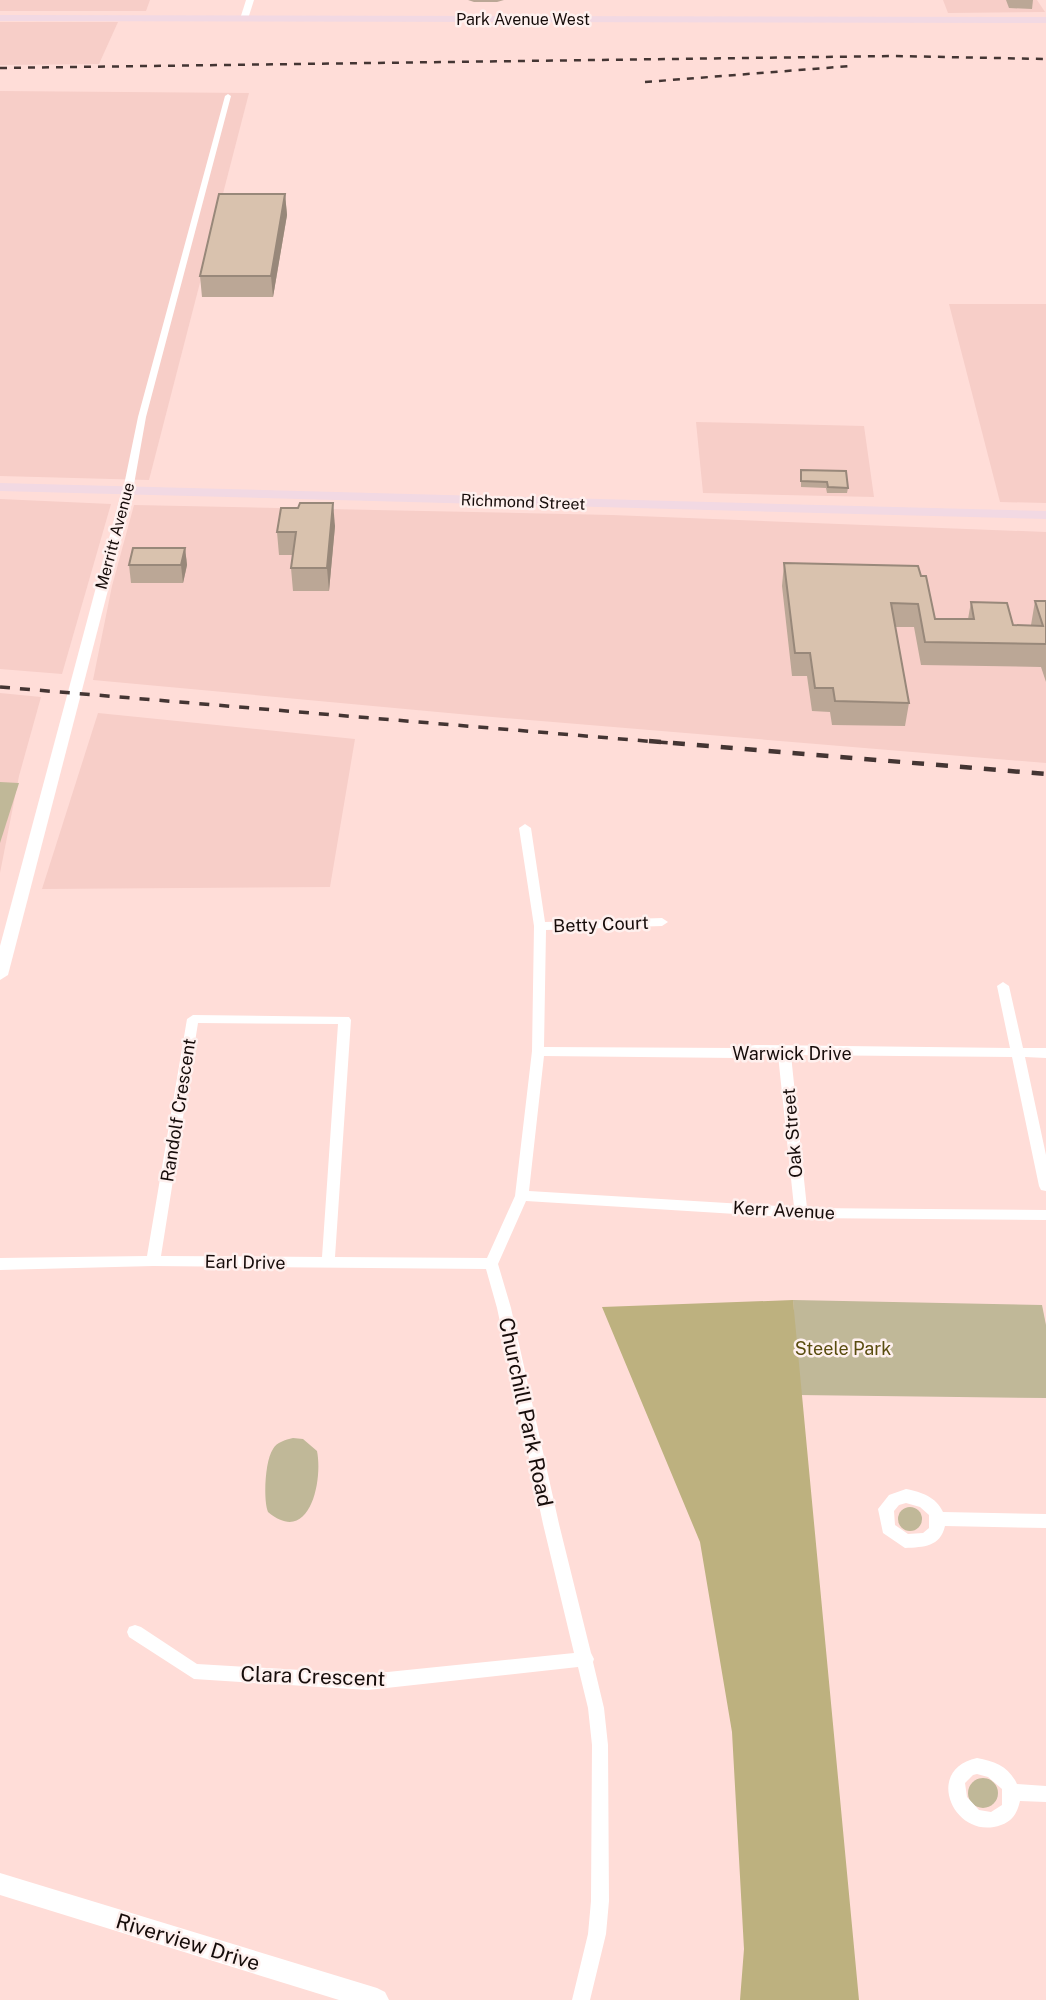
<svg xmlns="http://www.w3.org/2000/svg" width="1046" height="2000" font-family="'Public Sans',sans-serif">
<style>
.built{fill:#f7cec8}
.green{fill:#c0b898}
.forest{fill:#bdb17f}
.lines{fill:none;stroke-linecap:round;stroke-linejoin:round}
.minor{fill:#fff;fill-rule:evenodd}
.tertiary{fill:#fff;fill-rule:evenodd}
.secondary{fill:#f2d9e3;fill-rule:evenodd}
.rail-far2{stroke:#443533;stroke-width:2.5;stroke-dasharray:7 7;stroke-linecap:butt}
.rail-far1{stroke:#443533;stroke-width:3.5;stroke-dasharray:10 10;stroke-linecap:butt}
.rail{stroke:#443533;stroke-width:4.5;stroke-dasharray:12 12;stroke-linecap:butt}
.wall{fill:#bba796}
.shaded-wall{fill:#98887a}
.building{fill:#d9c2ae;stroke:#98887a;stroke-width:2}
.labels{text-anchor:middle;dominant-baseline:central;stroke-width:5;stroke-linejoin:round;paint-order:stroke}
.far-street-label{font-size:16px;fill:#160c0a;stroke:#fef0ee}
.street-label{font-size:18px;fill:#160c0a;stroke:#fef0ee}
.park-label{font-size:18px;fill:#594c0f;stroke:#fef0ee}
.near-street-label{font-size:21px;fill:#160c0a;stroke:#fef0ee}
</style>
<rect width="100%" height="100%" fill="#ffddd8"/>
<!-- built -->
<g class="built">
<path d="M0,0H150L146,11H0Z"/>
<path d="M943,0H1037L1045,12L948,13Z"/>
<path d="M0,22H118L99,64L0,65Z"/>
<path d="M0,91L249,93L149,480L0,476Z"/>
<path d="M949,304H1046V503L1000,502Z"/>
<path d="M696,422L864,426L874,497L703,493Z"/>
<path d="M0,499L111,504L62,674L0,669Z"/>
<path d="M134,505L612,515L1046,532V763L481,716L93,680L112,586Z"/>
<path d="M0,693L41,697L19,776L0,873Z"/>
<path d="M98,713L355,739L330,887L42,889Z"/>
</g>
<!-- green -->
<g class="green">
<path d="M0,782L19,783L0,843Z"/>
<path d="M793,1300L1042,1305L1046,1325V1398L798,1395Z"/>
<path d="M293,1438L303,1439L317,1451C323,1480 310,1547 268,1512C263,1500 265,1460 273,1449C277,1442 285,1440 293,1438Z"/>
<circle cx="910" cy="1519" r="12"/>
<circle cx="983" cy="1793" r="15"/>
</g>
<!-- forest -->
<path class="forest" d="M793,1300L859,2000H740L744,1949L732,1732L700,1542L602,1307Z"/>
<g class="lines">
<!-- minor -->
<g class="minor">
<path d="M228,94L231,96L146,417L133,490L128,493L125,492L123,490L138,417L225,96Z"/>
<path d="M525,824L531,828L545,922L662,918L668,922L662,926L546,930L544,1047L736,1048L755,1045L1010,1048L997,986L1003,982L1009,986L1023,1048H1046V1058L1025,1057L1046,1155V1191L1041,1190L1039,1186L1012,1057L791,1055L807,1208L1046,1210V1220L801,1218L526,1201L498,1264L511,1308L559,1524L591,1653L594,1659L593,1662L604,1708L608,1745L609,1901L606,1934L590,2000H572L588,1934L591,1901L592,1745L588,1708L578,1667L368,1690L194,1679L129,1637L127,1632L129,1627L135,1625L141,1627L197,1664L368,1674L574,1653L543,1524L497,1308L486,1269L153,1266L0,1270V1258L147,1256L187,1019L193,1015L349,1017L351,1020L335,1257L487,1258L515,1196L532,1051L534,926L519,828ZM198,1023L338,1024L322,1257L161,1256ZM755,1055H778L794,1207L529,1191L544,1056L736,1058Z"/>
<path d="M906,1489C922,1492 936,1497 943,1512L1046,1514V1528L945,1526C940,1547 924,1547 905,1548L883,1533L878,1509L889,1495ZM906,1503L920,1507L929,1515V1528L923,1533L908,1534L895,1525L894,1511L899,1505Z"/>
<path d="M977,1758C995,1761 1009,1767 1017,1784L1046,1786V1802L1020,1801C1017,1813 1013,1821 1001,1825C955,1842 922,1770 977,1758ZM977,1774L988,1777L1002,1789V1805L991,1812L979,1810L967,1797L965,1783L973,1775Z"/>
</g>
<!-- tertiary -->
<g class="tertiary">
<path d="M246,0H254L248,19L244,21L240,19Z"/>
<path d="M128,486L134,490L8,975L0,980V946L122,490Z"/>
<path d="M0,1873L377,1988L385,1992L389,2000H339L0,1895Z"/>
</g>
<!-- secondary -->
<g class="secondary">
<path d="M0,15L1046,17V23L0,21Z"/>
<path d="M0,483L1046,511V519L0,491Z"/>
</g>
<!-- rail-far2 -->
<g class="rail-far2">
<path d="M0,68L895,56L1046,59"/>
<path d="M645,82L851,66"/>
</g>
<!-- rail-far1 -->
<path class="rail-far1" d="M0,687L670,743"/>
<!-- rail -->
<path class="rail" d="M649,741L1046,774"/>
</g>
<!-- wall -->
<g class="wall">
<path d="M468,0H504L497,2H474Z"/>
<path d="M1006,0H1033L1032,9L1009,8Z"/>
<path d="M285,194L287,215L273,297H202L200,276Z"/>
<path d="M801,470L848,488L847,493H827L826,488L801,487Z"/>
<path d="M335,526L329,591H293L291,568L293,555H279L277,532Z"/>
<path d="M185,548L187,565L183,583H131L129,565Z"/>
<path d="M784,563L921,576L935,619H968L971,602L1013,625H1031L1035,601H1046V682L1041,667L921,665L914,627H895L909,703L905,726L832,725L830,712L812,711L807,676H792L782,586Z"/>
</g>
<!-- shaded-wall -->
<g class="shaded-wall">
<path d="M285,194L287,215L273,297L271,276Z"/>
<path d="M333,503L335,526L329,591L327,568Z"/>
<path d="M185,548L187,565L183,583L181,565Z"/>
</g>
<!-- building -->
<g class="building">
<path d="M219,194H285L271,276H200Z"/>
<path d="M801,470L846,471L848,488L828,487L827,482L801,481Z"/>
<path d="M300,503H333L327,568H291L296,532H277L281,508H298Z"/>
<path d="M133,548H185L181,565H129Z"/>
<path d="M784,563L918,566L921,576H926L935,619H974L971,602L1007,603L1013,625L1043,626L1035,601H1046V644L925,642L918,604L891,603L909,703L835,701L833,688H815L810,653H795Z"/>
</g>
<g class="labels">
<!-- far-street labels -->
<g class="far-street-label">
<text x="523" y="19">Park Avenue West</text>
<text transform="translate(523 502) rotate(2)">Richmond Street</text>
<text transform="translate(115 536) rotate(-75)">Merritt Avenue</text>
</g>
<!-- street labels -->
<g class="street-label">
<text transform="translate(601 924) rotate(-2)">Betty Court</text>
<text x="792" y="1053">Warwick Drive</text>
<text transform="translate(178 1110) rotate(-81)">Randolf Crescent</text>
<text transform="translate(792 1133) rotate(-95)">Oak Street</text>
<text transform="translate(784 1210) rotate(3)">Kerr Avenue</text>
<text transform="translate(245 1262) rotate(1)">Earl Drive</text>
</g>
<!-- park labels -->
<g class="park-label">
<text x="843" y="1348">Steele Park</text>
</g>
<!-- near-street labels -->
<g class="near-street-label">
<text transform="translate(526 1412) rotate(78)">Churchill Park Road</text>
<text transform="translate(313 1676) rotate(2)">Clara Crescent</text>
<text transform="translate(188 1942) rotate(17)">Riverview Drive</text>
</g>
</g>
</svg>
